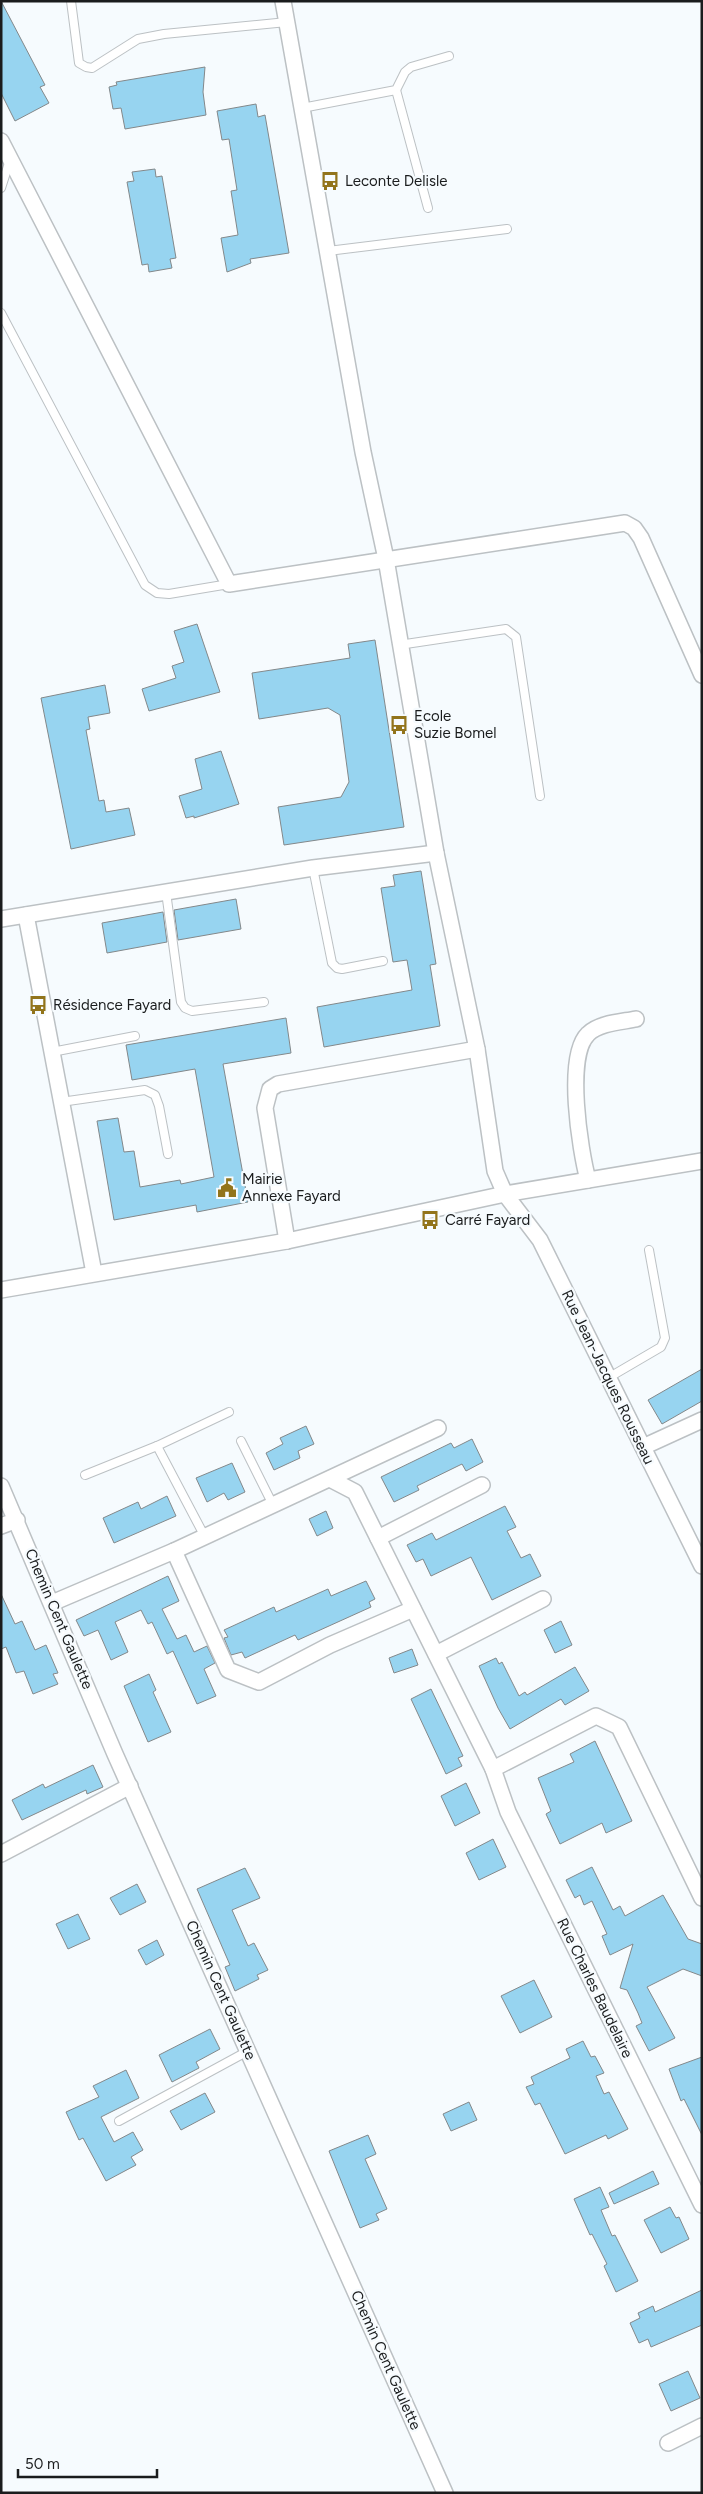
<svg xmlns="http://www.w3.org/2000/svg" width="703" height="2494" font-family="Figtree,sans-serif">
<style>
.building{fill:#97d4f0;stroke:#83888a}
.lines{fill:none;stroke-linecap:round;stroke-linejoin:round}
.lane-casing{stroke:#bcc1c4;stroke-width:10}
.street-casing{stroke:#bcc1c4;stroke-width:18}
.lane{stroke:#fff;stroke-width:8}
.street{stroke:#fff;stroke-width:15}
.labels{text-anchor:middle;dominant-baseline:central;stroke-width:4.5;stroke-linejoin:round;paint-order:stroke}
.poi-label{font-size:15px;fill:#1a1c1d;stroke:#f6fbfe;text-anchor:start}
.street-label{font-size:15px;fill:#1a1c1d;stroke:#f6fbfe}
</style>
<rect width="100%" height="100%" fill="#f6fbfe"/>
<!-- building -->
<g class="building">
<path d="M1,1L45,85L40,87L49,103L15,121L1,93Z"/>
<path d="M205,67L203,92L206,115L125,129L121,108L113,109L109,87L117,85L116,82Z"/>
<path d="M256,104L258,117L265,115L289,253L250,259L251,263L227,272L221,238L238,235L231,191L237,190L229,139L222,140L217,111Z"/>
<path d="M155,169L156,177L162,176L176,258L170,259L172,268L149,272L148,264L142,265L127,182L134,181L132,172Z"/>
<path d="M197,624L220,692L149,711L142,689L176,678L172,666L184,662L174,631Z"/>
<path d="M375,640L404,827L284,845L278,807L341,797L349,782L340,715L328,708L259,719L252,673L350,658L348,644Z"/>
<path d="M105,685L110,713L88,717L90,729L86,730L99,801L104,800L106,812L129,808L135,835L71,849L41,698Z"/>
<path d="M221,751L239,804L194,818V816L186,818L179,796L202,789L195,759Z"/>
<path d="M421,871L436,964L430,965L440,1026L324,1047L317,1007L412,990L407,960L393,962L381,888L395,886L393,875Z"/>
<path d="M236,899L241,929L178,940L174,910Z"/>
<path d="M163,912L167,942L107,953L102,923Z"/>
<path d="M286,1018L291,1053L223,1064L248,1202L197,1212L196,1205L114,1220L97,1121L118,1118L124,1152L134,1151L140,1187L180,1180L181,1184L214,1177L195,1069L132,1080L126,1045Z"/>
<path d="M702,1369V1401L662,1424L648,1400Z"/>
<path d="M306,1426L314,1444L298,1451L300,1458L274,1470L266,1453L283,1444L280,1438Z"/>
<path d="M472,1439L483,1462L466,1471L462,1464L417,1486L419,1490L394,1502L381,1477L451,1443L454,1448Z"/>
<path d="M232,1463L245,1492L228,1500L224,1493L207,1502L196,1478Z"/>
<path d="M167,1496L176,1516L114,1543L103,1518L138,1502L141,1509Z"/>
<path d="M505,1506L516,1527L507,1531L521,1558L530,1554L541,1576L492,1600L471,1557L431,1576L423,1559L416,1562L407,1545L432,1533L436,1540Z"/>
<path d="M326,1511L333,1528L317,1536L309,1519Z"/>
<path d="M168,1576L179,1601L162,1609L177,1639L186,1635L194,1652L207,1646L215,1663L204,1669L216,1696L197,1704L173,1651L167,1654L152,1622L148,1624L141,1610L115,1622L128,1652L111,1660L98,1630L84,1636L76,1620Z"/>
<path d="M366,1581L375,1599L369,1602L371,1607L298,1640L295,1635L245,1658L242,1652L231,1655L224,1638L228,1637L224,1630L274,1607L276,1612L328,1589L331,1596Z"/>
<path d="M1,1594L15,1624L22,1621L35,1650L46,1645L58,1673L53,1674L58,1684L33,1694L24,1671L16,1673L6,1647L1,1649Z"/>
<path d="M561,1621L572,1645L555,1653L544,1630Z"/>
<path d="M412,1649L418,1665L394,1673L389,1658Z"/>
<path d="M496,1658L499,1664L502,1662L519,1696L525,1692L527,1695L575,1667L589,1691L565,1705L561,1699L510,1729L498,1708L479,1666Z"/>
<path d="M149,1674L156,1690L153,1692L171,1732L148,1742L124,1686Z"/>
<path d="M431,1689L463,1756L458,1758L462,1766L446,1774L411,1699Z"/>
<path d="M595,1741L632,1821L606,1833L602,1823L560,1844L546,1814L551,1811L538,1778L574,1762L570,1754Z"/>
<path d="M93,1765L103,1787L87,1794L86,1790L22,1820L12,1800L43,1784L45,1788Z"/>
<path d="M466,1783L480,1813L455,1826L441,1796Z"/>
<path d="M493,1839L506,1867L479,1880L466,1853Z"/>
<path d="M592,1867L613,1910L620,1906L625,1916L663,1895L688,1939L702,1944V1976L683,1969L647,1987L675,2038L649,2051L636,2026L642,2023L638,2013L627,1990L620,1988L633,1944L610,1955L602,1936L607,1934L592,1901L584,1905L580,1895L575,1898L566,1880Z"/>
<path d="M245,1868L260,1898L232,1910L248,1946L254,1943L268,1970L257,1975L259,1979L235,1991L225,1967L230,1965L197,1889Z"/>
<path d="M137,1884L146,1902L120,1915L110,1898Z"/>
<path d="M78,1914L90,1939L68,1949L56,1924Z"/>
<path d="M157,1940L164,1955L146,1965L138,1950Z"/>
<path d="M534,1980L552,2017L520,2033L501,1996Z"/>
<path d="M210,2029L220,2049L196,2062L199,2068L172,2082L159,2055Z"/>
<path d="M583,2041L591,2057L595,2056L604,2073L596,2076L604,2094L609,2092L628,2129L608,2139L606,2135L565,2154L540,2103L535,2105L526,2087L534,2084L531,2077L570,2058L566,2049Z"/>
<path d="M702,2057V2135L684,2099L681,2101L669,2069Z"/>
<path d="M126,2070L139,2098L101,2117L114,2142L133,2132L143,2150L131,2157L136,2165L106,2181L83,2138L79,2140L66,2112L99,2097L93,2086Z"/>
<path d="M205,2093L215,2112L181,2130L170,2111Z"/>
<path d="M469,2102L477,2120L451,2131L443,2114Z"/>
<path d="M368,2135L376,2154L365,2159L387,2209L376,2214L379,2220L360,2228L329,2151Z"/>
<path d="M653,2171L659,2184L614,2204L609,2193Z"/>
<path d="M600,2187L609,2207L601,2210L612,2236L615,2235L638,2281L616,2292L604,2266L607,2264L592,2234L590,2235L574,2199Z"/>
<path d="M670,2207L676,2218L679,2217L689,2239L661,2253L644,2220Z"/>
<path d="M702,2290V2325L651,2347L648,2339L639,2343L630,2323L640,2318L638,2313L653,2306L655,2312Z"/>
<path d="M688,2371L700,2398L671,2411L659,2384Z"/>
</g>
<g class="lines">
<!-- lane casing -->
<g class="lane-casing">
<g id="lane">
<path d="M71,1L79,63L86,67L92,68L138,39L164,34L287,22"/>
<path d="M396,90L428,208"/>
<path d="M302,108L396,90L405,72L411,67L449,56"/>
<path d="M1,188L10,160"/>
<path d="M328,251L507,229"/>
<path d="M1,313L145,585L157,593L169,594L229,584"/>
<path d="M399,645L506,629L516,637L540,796"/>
<path d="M313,868L332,963L337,968L342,969L383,961"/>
<path d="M166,892L181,1002L185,1008L192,1011L264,1002"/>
<path d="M52,1052L135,1036"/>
<path d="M61,1102L145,1090L155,1095L159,1106L168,1154"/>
<path d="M608,1378L661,1347L665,1338L649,1250"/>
<path d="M241,1441L273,1505"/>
<path d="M157,1446L205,1537"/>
<path d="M85,1475L157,1446L229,1412"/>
<path d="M119,2121L248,2051"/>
</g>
</g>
<!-- street casing -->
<g class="street-casing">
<g id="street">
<path d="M283,1L363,452L386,559L436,853L477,1049L495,1171L505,1194L540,1240L702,1566"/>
<path d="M1,141L229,584L625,523L634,528L641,538L702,675"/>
<path d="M26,915L94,1273"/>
<path d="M1,919L313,868L436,853"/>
<path d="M588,1180C580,1150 565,1056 588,1034C599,1023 621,1022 636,1019"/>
<path d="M287,1241L265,1108L270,1089L278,1084L477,1049"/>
<path d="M1,1290L287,1241L505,1194L702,1161"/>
<path d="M643,1447L702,1420"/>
<path d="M330,1479L355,1492L493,1769L508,1812L702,2205"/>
<path d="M1,1486L115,1754L445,2493"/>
<path d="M1,1526L17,1520"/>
<path d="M378,1538L482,1485"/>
<path d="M174,1551L228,1670L259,1682L330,1645L413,1609"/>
<path d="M52,1603L174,1551L438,1428"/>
<path d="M436,1654L543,1599"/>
<path d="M493,1769L596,1716L619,1727L702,1898"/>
<path d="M1,1854L130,1786"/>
<path d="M668,2443L702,2426"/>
</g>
</g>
<!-- lane -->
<use href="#lane" class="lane"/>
<!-- street -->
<use href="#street" class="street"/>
</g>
<!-- icons -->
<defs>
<g id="bus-bare" transform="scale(1.5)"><path d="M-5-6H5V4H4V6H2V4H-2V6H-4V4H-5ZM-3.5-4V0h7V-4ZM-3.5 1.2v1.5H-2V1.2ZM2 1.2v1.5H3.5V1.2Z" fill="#92741b" stroke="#f6fbfe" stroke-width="2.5" paint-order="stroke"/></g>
<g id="civic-bare" transform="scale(1.5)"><path d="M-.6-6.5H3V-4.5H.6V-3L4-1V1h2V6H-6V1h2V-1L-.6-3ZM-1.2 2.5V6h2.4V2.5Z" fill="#92741b" stroke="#f6fbfe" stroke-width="2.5" paint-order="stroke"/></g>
</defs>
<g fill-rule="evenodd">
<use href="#bus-bare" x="330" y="181"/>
<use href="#bus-bare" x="399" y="725"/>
<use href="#bus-bare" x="38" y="1005"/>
<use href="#civic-bare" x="227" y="1188"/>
<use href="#bus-bare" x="430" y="1220"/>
</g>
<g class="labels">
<!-- poi labels -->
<g class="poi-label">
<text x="345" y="181">Leconte Delisle</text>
<text x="414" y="716">Ecole<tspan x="414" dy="17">Suzie Bomel</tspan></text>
<text x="53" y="1005">Résidence Fayard</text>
<text x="242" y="1179">Mairie<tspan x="242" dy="17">Annexe Fayard</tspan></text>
<text x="445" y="1220">Carré Fayard</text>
</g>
<!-- street labels -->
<g class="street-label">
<text transform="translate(608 1377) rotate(64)">Rue Jean-Jacques Rousseau</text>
<text transform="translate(59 1619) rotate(67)">Chemin Cent Gaulette</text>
<text transform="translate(595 1988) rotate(64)">Rue Charles Baudelaire</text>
<text transform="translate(221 1990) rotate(66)">Chemin Cent Gaulette</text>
<text transform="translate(386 2360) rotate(66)">Chemin Cent Gaulette</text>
</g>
</g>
<!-- border -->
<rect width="703" height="2494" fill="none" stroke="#1a1c1d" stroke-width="5"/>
<!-- scale -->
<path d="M18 2469v8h139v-8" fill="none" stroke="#1a1c1d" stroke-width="2.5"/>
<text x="25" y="2469" font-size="15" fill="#1a1c1d" stroke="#f6fbfe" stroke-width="4" paint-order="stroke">50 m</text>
</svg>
